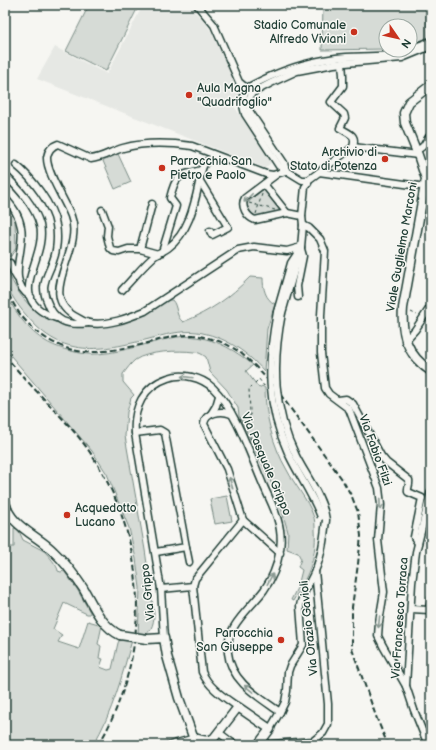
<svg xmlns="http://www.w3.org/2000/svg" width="436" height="750" font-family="'Balsamiq Sans',sans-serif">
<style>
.built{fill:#e6e8e4}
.green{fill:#d6dbd6;stroke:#7a8c85}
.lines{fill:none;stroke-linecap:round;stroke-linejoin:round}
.minor-casing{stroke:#1f3d34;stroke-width:9}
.tertiary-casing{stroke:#1f3d34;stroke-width:11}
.path{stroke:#1f3d34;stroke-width:1;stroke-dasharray:3 3;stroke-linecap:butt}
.minor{stroke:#f6f6f2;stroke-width:6}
.tertiary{stroke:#f6f6f2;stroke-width:8}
.rail{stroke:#1f3d34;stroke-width:2;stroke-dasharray:6 3;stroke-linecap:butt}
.minor-bridge-casing{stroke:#1f3d34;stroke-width:9;stroke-linecap:butt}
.tertiary-bridge-casing{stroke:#1f3d34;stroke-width:11;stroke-linecap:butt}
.minor-bridge{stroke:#f6f6f2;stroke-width:6}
.tertiary-bridge{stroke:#f6f6f2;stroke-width:8}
.oneway{stroke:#8a9a93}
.poi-dot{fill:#c8321e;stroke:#f6f6f2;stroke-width:1.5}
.labels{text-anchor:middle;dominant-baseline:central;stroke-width:3;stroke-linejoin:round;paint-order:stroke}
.poi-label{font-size:12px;fill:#1f3d34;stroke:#f6f6f2;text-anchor:end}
.street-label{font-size:12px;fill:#1f3d34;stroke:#f6f6f2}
</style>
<rect width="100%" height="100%" fill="#f6f6f2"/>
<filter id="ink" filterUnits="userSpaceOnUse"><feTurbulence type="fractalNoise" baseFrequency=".025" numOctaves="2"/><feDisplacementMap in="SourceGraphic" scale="8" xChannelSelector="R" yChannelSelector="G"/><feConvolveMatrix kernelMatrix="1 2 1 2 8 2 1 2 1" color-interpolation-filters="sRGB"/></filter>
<g filter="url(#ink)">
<!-- built -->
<g class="built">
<path d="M143,5H188L204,21L211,31L240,94L239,101L234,106L272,162L265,168L37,79L55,47L107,74Z"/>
<path d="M251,440L278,497L288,532L287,541H275L276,535L272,515L241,446Z"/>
</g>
<!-- green -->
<g class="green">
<path d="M89,5H139L106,71L66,51Z"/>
<path d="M323,5H426L427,37L416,45L410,46V26H386V49L322,50Z"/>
<path d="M118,154L131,182L115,189L103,161Z"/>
<path d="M264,190L266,191L280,211L258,218L253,216L246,204L261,191Z"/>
<path d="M5,204L13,214L15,221L16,248L11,256L5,257Z"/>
<path d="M5,265C23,312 53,332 104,326C116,324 128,322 139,317C149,313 159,305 168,300H172C178,306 175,316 183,322C211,311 229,298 250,277L263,278C263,288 265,299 275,304L267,329L264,371C246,351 224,336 197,332C181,330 164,335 149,339C101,351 62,359 27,316C18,306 9,293 5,280C4,275 5,269 5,265Z"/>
<path d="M5,293C22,323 36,343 71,351C79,353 89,355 98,354C113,353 128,349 143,345C160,341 179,334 196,337C218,340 236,351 253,365L246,371L259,388L262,386L265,388C265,416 273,446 287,470C294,484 308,500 313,515C315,519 315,525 315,530C317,560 307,577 293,601L291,600L298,586L302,570L298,567L301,559L298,553L287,549L288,532L278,497L239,416L238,408L227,390L210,372L206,357C202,354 198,352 194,352C179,350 148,351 135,360C131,363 127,369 123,374V382L134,395L131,398L127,412L125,436L145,550L154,614C154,624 151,636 138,636L140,588L136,559L129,528L107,474L92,451L5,349Z"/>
<path d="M227,496L232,521L215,524L210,499Z"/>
<path d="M14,528L18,529L23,540L44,551C48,555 58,566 58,571L61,572L64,571L77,589L90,612V614H87L64,603L53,629L62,635L58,642L79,649L88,621L102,625L98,644L101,646L99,658L103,659L100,667L108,670L112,669L118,643L120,639L132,640C122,676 113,712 93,745H5V547H14Z"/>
</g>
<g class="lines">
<!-- minor casing -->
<g class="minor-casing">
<g id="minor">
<path d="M197,5L214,25L239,82L250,91"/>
<path d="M410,49L431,41"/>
<path d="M342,63L343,75V86L331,102L344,114L345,118L340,128C349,134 357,134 353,147"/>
<path d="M247,88L242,101L245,114L279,166L302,180H306L308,183L305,187L302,216L303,225L301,247L282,313"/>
<path d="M247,88C274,73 305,62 336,58C360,55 385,59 408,50"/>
<path d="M417,150C428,145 423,142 431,135"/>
<path d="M16,165C31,177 53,205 56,225C58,236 57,251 53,261C50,270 45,277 44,287C44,291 45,297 47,301C54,322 68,326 88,323"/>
<path d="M286,171L273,175L266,174L192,146C170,143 145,142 123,148C112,151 102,158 91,159L58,144C52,146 48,151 47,157C46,172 66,202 71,216C85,251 33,296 78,318C81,320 85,322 89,323C108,326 128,318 145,311L238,250L254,247L287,251L301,247"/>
<path d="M286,171L284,163L250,112L248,101L252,93L271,83L297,71L334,64L402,58L431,46"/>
<path d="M319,172L419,186"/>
<path d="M277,174L245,198C240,206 247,217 255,220L287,213L302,216"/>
<path d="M5,175C19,189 35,206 40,225C48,260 1,299 56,318"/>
<path d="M200,181L228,227L212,235L210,231"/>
<path d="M307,181L353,147L418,155"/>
<path d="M264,184L287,213"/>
<path d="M5,198C13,207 19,215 21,227C26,250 5,281 31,297"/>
<path d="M102,210L108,226L107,236L110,248L113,251L119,252L128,249H140L158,254"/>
<path d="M303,225L309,228L320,239L325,251L321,315V353L325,388L329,394L349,409L379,488L381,505L378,540L384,592L379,622L378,636L383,646L406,686"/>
<path d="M140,249L152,204"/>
<path d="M162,252L176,206L170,198C176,174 178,176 201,170"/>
<path d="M10,263L14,273L17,278"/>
<path d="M122,290C134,278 144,264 157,254C160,252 164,251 168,248C188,233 194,207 199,183C202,168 201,160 219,157"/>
<path d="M298,297L297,286L303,256L301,249"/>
<path d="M277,312L291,263L297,254"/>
<path d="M405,341L415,330L431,306"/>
<path d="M338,400L346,399L353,404L381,456L386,462L409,480C410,485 407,488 408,492L422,498L414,537L418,543"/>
<path d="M211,414L216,406L219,396"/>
<path d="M231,414C222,410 205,412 204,424L227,469L243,520L280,553"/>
<path d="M135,433L160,430L165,433L186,547L156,552"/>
<path d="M186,547L189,562"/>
<path d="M193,586L202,672C209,688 224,697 238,707"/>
<path d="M161,589L193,586L195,579L199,574L243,520"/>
<path d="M411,609L429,610L431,599"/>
<path d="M164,638L161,589L135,433C133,409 143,386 168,378C183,373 201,377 213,388C235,409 250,454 262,482C268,497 278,513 280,530C281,537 281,547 279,554C277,566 271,580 264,590C250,609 225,626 228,653C231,682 259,697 280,712"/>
<path d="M270,729L280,712L285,702L287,691L288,672L290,666L303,645L300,606C302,593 310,583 315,571C322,555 324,537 326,520"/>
<path d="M218,732L235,745"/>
<path d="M170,745L195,738"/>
<path d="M208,745H211"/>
<path d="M258,745L313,741L323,733L328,724V704L315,571"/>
<path d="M428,745L414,710L406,686L412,583L416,552L431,491"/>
</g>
</g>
<!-- tertiary casing -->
<g class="tertiary-casing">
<g id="tertiary">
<path d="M431,85L409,102L404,113L405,123L418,155L426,179L403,308C401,334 407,356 431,371"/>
<path d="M5,500C7,525 39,536 54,552C65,562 75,576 83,588C93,605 101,626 120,635"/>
<path d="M147,639L164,638L167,656L179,698L196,745"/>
<path d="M195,738C202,741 208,742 214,738L238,707L270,729L258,745"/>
</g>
</g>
<!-- path -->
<g class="path">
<path d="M249,203L275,210"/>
<path d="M256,214L262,194"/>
<path d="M411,312L417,315"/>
<path d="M250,439L251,438L250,435H251L249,389L259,379L264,386L265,385"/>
</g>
<!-- minor -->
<use href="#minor" class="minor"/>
<!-- tertiary -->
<use href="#tertiary" class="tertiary"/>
<!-- rail -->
<g class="rail">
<path d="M5,286C10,298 16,310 25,320C41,339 69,354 94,352C110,351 125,348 140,345C157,341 175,334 193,335C198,335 203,337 208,338C235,344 249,359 267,379"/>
<path d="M5,355C30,388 63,415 87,448C138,521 151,612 121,696C115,713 108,730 98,745"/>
<path d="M280,394L342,479L352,497L358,512L361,536L358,564L352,607V649L377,719L388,745"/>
</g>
<!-- minor-bridge casing -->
<g class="minor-bridge-casing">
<g id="minor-bridge">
<path d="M277,312C267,364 266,405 289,455C299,476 313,495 321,517"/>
<path d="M282,313C272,364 273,409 296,456C306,476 323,497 326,520"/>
</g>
</g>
<!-- tertiary-bridge casing -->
<g class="tertiary-bridge-casing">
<path id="tertiary-bridge" d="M120,635L147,639"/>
</g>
<!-- minor-bridge -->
<use href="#minor-bridge" class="minor-bridge"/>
<!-- tertiary-bridge -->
<use href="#tertiary-bridge" class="tertiary-bridge"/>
</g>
<!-- one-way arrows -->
<defs><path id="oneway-shaft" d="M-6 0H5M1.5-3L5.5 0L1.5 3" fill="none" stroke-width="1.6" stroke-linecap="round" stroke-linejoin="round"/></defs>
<g class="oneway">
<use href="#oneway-shaft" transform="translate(248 198) rotate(134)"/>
<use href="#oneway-shaft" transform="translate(187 377) rotate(-173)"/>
<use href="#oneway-shaft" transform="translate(231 483) rotate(-107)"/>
<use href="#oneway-shaft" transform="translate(380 504) rotate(88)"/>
<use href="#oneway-shaft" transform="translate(270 579) rotate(-62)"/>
<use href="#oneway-shaft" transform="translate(379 622) rotate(96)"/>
<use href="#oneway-shaft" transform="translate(249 689) rotate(-141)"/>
</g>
</g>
<!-- markers -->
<g class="poi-dot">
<circle cx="354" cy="32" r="4"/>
<circle cx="189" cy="95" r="4"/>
<circle cx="385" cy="159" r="4"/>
<circle cx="162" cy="168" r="4"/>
<circle cx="67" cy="515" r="4"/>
<circle cx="281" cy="640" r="4"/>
</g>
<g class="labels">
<!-- poi labels -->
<g class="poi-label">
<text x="346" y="25">Stadio Comunale<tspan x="346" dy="14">Alfredo Viviani</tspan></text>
<text x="197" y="88" text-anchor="start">Aula Magna<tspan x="197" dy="14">"Quadrifoglio"</tspan></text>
<text x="377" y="152">Archivio di<tspan x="377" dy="14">Stato di Potenza</tspan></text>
<text x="170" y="161" text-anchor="start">Parrocchia San<tspan x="170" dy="14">Pietro e Paolo</tspan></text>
<text x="75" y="508" text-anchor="start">Acquedotto<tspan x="75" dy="14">Lucano</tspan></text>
<text x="273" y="633">Parrocchia<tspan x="273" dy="14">San Giuseppe</tspan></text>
</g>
<!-- street labels -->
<g class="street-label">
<text transform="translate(402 247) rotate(-80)">Viale Guglielmo Marconi</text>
<text transform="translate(375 450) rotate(70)">Via Fabio Filzi</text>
<text transform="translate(266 464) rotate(67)">Via Pasquale Grippo</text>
<text transform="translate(148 592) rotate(-96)">Via Grippo</text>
<text transform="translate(400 618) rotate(-86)">Via Francesco Torraca</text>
<text transform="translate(309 628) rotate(-96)">Via Orazio Gavioli</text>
</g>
</g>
<!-- margin -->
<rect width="436" height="750" fill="none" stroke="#f6f6f2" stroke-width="20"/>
<rect x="10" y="10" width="416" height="730" fill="none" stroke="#1f3d34" stroke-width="1.5" filter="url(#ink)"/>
<!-- north arrow -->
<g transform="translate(398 38) rotate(124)"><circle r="19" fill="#f6f6f2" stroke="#a0aca6"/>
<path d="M0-3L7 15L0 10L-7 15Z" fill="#c8321e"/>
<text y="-6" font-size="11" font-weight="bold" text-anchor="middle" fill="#1f3d34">N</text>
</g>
</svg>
